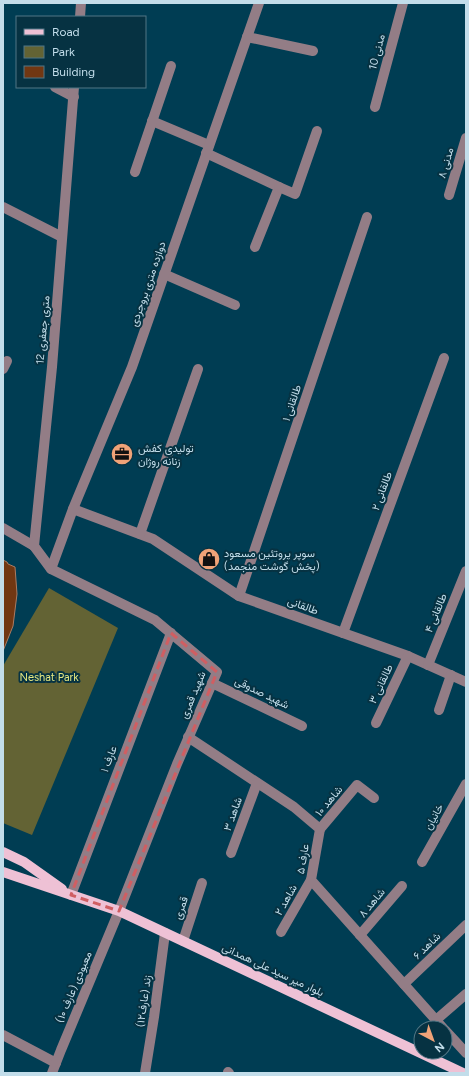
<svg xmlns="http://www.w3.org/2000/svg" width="469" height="1076" font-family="Figtree,Vazirmatn,sans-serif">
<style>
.green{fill:#636334}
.building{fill:#713712;stroke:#aa7c63}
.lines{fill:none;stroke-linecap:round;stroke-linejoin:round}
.minor{stroke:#937d86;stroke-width:10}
.major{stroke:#eec1d5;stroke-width:10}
.marked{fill:none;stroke:#d05e62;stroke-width:3;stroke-dasharray:8 5;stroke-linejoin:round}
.labels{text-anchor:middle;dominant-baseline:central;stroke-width:4;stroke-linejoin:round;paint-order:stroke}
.street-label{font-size:11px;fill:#c2ddea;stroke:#063242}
.poi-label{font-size:11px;fill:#c2ddea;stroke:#063242;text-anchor:start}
.park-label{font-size:11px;fill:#e5e781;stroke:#063242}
</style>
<rect width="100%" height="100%" fill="#003d53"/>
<!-- green -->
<path class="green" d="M49,588L118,628L32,835L3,823V666Z"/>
<!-- building -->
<path class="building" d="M3,560L7,562L8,564L15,567L17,594L13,626L3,651Z"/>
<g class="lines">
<!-- minor -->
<g class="minor">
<path d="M80,17L81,3"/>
<path d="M247,37L313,51"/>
<path d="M55,87L74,97"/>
<path d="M375,107L403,3"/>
<path d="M152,121L209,145"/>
<path d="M206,153L279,187L255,247"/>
<path d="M135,172L171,66"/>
<path d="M279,187L295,194L317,131"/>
<path d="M449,195L466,138"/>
<path d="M3,207L62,237"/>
<path d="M164,274L235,305"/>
<path d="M3,369L7,361"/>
<path d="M73,509L153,539L239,596L408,656L466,682"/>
<path d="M3,528L34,546"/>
<path d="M140,534L198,369"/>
<path d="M51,569L73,509L132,367L259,3"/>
<path d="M239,596L367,217"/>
<path d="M343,633L444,358"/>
<path d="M428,665L466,571"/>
<path d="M212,683L302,726"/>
<path d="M439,710L451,675"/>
<path d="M376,723L408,656"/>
<path d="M188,737L294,807L320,829L311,880L443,1028"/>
<path d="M320,829L357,785L374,798"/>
<path d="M231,853L257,783"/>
<path d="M422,862L466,784"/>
<path d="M71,895L171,633"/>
<path d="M281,932L311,880"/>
<path d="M360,935L402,886"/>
<path d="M183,941L202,883"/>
<path d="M404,984L466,925"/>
<path d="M436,1020L466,994"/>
<path d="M445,1030L466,1053"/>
<path d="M3,1035L56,1063"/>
<path d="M228,1072L229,1073"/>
<path d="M52,1073L61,1050L119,911L177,764L217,672L155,620L51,569L34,546L52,367L74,87"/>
<path d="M145,1073L154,1017L165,933"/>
</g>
<!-- major -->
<g class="major">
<path d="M3,852L24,862L62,889"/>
<path d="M3,872L119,911L463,1073"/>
</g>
</g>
<!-- marked area -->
<path class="marked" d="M171,633L217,672L119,911L71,895Z"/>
<!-- icons -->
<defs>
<g id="office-disc" transform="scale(1.15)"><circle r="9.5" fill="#f0a378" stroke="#063242"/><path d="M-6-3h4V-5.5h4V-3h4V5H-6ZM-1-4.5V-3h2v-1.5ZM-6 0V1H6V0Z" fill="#111"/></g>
<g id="shop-disc" transform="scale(1.15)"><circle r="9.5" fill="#f0a378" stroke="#063242"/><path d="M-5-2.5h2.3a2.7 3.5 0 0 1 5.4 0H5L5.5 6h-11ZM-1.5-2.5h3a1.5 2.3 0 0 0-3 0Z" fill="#111"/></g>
</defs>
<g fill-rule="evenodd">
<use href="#office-disc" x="122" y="454"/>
<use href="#shop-disc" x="209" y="559"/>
</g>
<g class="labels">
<!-- street labels -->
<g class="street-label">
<text transform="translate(377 52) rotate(-75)">مدنی 10</text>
<text transform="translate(446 163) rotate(-74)">مدنی ۸</text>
<text transform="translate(148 284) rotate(-71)">دوازده متری بروجردی</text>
<text transform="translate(43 330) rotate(-85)">12 متری جعفری</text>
<text transform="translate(292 403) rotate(-71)">طالقانی ۱</text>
<text transform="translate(382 491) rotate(-70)">طالقانی ۲</text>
<text transform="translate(303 606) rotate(20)">طالقانی</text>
<text transform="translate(436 613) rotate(-68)">طالقانی ۴</text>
<text transform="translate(381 684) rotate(-65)">طالقانی ۳</text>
<text transform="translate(262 693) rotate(26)">شهید صدوقی</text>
<text transform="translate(193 695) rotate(-67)">شهید قمری</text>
<text transform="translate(109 759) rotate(-69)">عارف ۱</text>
<text transform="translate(329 801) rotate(-50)">شاهد ۱۰</text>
<text transform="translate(233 814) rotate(-70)">شاهد ۳</text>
<text transform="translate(434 817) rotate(-61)">خانیان</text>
<text transform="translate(303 859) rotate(-81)">عارف ۵</text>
<text transform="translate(286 900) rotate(-60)">شاهد ۲</text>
<text transform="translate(372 903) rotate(-50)">شاهد ۸</text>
<text transform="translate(181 908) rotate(-71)">قمری</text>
<text transform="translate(427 946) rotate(-44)">شاهد ۶</text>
<text transform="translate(273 970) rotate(25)">بلوار میر سید علی همدانی</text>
<text transform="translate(74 987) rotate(-67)">معبودی (عارف ۱۰)</text>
<text transform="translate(144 1001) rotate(-82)">زند (عارف۱۲)</text>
</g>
<!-- poi labels -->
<g class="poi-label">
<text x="138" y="448">تولیدی کفش<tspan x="138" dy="13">زنانه روژان</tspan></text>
<text x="224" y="553">سوپر پروتئین مسعود<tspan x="224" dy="13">(پخش گوشت منجمد)</tspan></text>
</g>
<!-- park labels -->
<g class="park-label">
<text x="49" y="677">Neshat Park</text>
</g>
</g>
<!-- border -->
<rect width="469" height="1076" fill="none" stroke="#c2ddea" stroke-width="8"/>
<!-- legend -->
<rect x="16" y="16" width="130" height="72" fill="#063242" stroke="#517685"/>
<rect x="24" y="29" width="20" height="6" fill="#eec1d5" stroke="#517685"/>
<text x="52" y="36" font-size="12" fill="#c2ddea">Road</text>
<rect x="24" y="46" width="20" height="12" fill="#636334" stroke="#517685"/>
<text x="52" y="56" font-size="12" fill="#c2ddea">Park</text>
<rect x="24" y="66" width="20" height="12" fill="#713712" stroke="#517685"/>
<text x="52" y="76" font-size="12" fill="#c2ddea">Building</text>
<!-- north arrow -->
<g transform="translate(433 1040) rotate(139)"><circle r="19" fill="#063242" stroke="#517685"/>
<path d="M0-3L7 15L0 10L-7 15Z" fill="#f0a378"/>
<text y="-6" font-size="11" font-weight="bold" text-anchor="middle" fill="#c2ddea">N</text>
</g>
</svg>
